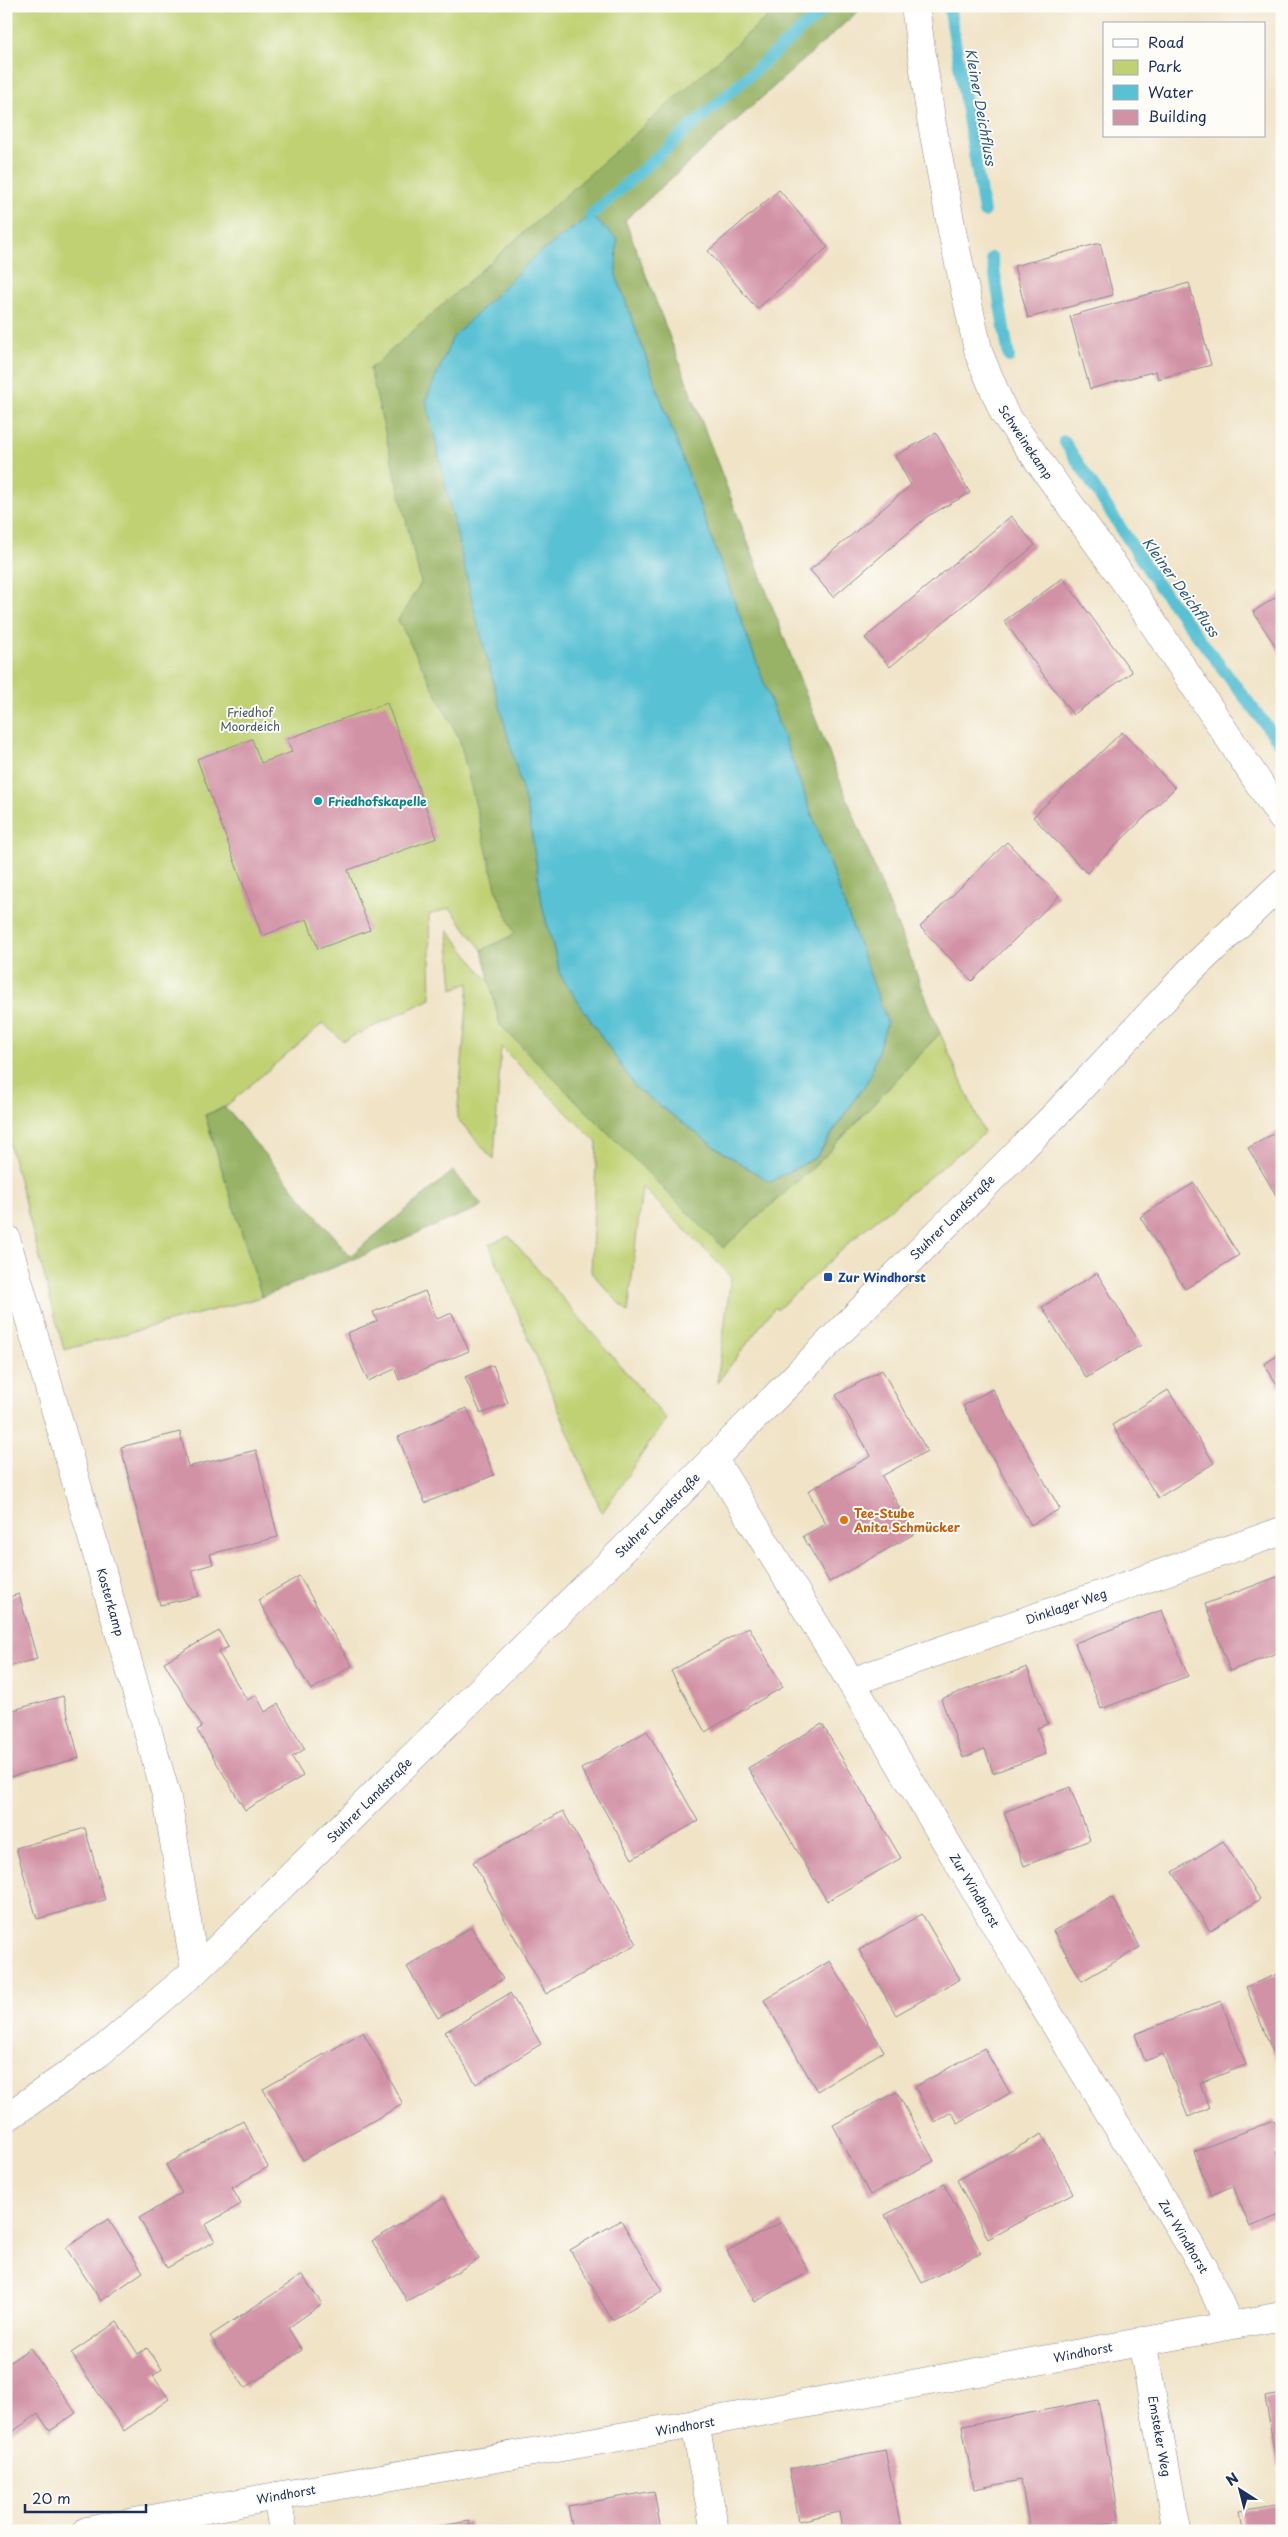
<svg xmlns="http://www.w3.org/2000/svg" width="1288" height="2537" font-family="'Playpen Sans',sans-serif">
<style>
.green{fill:#c0d173;stroke:#6e8068}
.forest{fill:#98b365;stroke:#5a7162;fill-rule:evenodd}
.water{fill:#58c1d4;stroke:#3a7899}
.lines{fill:none;stroke-linecap:round;stroke-linejoin:round}
.stream{stroke:#58c1d4;stroke-width:12}
.building{fill:#d292a6}
.street-casing{stroke:#868992;stroke-width:29}
.secondary-casing{stroke:#868992;stroke-width:29}
.street{stroke:#fff;stroke-width:28}
.secondary{stroke:#fff;stroke-width:28}
.culture-dot{fill:#0f9aa8;stroke:#fdfcf7;stroke-width:2}
.transit-dot{fill:#1a4fb4;stroke:#fdfcf7;stroke-width:2}
.food-dot{fill:#e8710a;stroke:#fdfcf7;stroke-width:2}
.labels{text-anchor:middle;dominant-baseline:central;stroke-width:4;stroke-linejoin:round;paint-order:stroke}
.street-label{font-size:12px;fill:#1b2f5e;stroke:#fdfcf7}
.park-label{font-size:12px;fill:#445863;stroke:#fdfcf7}
.culture-label{font-size:12px;font-weight:bold;fill:#0d838f;stroke:#fdfcf7;text-anchor:start}
.transit-label{font-size:12px;font-weight:bold;fill:#164399;stroke:#fdfcf7;text-anchor:start}
.food-label{font-size:12px;font-weight:bold;fill:#c56008;stroke:#fdfcf7;text-anchor:start}
.water-label{font-size:14px;font-style:italic;fill:#2d5b81;stroke:#fdfcf7}
</style>
<rect width="100%" height="100%" fill="#fdfcf7"/>
<filter id="ink" filterUnits="userSpaceOnUse"><feTurbulence type="fractalNoise" baseFrequency=".02" numOctaves="2"/><feDisplacementMap in="SourceGraphic" scale="10" xChannelSelector="R" yChannelSelector="G"/><feConvolveMatrix kernelMatrix="1 2 1 2 8 2 1 2 1" color-interpolation-filters="sRGB"/></filter>
<filter id="wash" filterUnits="userSpaceOnUse"><feTurbulence type="fractalNoise" baseFrequency=".0096" numOctaves="4" result="noise"/><feDisplacementMap in="SourceGraphic" scale="20" xChannelSelector="R" yChannelSelector="G"/><feGaussianBlur stdDeviation="1.12" result="paint"/><feColorMatrix in="noise" values="0 0 0 0 0 0 0 0 0 0 0 0 0 0 0 0 0 1.4 0 .05"/><feComposite in="paint" operator="in"/></filter>
<g filter="url(#wash)">
<rect width="100%" height="100%" fill="#f0e3c6"/>
<!-- green -->
<g class="green">
<path d="M6,6H807L590,199L497,892L515,934L482,950L450,908L429,915L431,999L343,1041L323,1023L225,1107L205,1115L262,1297L64,1350L6,1131Z"/>
<path d="M448,930L490,983L500,1025L723,1248L820,1161L940,1033L984,1133L861,1232L777,1310L775,1307L717,1383L731,1276L642,1187L628,1313L591,1272L597,1143L501,1047L494,1160L457,1118L469,983L453,989Z"/>
<path d="M509,1236L666,1419L602,1513L489,1244Z"/>
</g>
<!-- forest -->
<g class="forest">
<path d="M779,6H864L625,220L804,690L940,1033L820,1161L723,1248L500,1025L482,950L515,934L497,892L459,738L398,620L421,583L370,369ZM590,215L616,239V275L887,1022L870,1077L817,1157L770,1182L715,1147L636,1088L561,976L543,909L529,816L581,223Z"/>
<path d="M225,1107L350,1256L453,1171L483,1206L262,1297L205,1115Z"/>
</g>
<!-- water -->
<path class="water" d="M591,215L617,239L616,275L887,1022L870,1077L816,1157L770,1182L715,1147L636,1088L561,976L543,909L529,816L475,613L426,400L453,337L533,258Z"/>
<g class="lines">
<!-- stream -->
<g class="stream">
<path d="M949,6L984,212"/>
<path d="M591,215L828,6"/>
<path d="M992,258L1009,357"/>
<path d="M1064,441L1156,582L1282,746"/>
</g>
</g>
<g id="blocks">
<!-- building -->
<g class="building">
<path d="M779,190L828,247L757,309L708,251Z"/>
<path d="M1100,243L1113,295L1028,318L1014,266Z"/>
<path d="M1189,283L1211,365L1158,379L1156,371L1090,389L1070,316Z"/>
<path d="M936,433L970,493L928,516L833,597L810,570L911,485L895,456Z"/>
<path d="M1011,516L1035,545L890,667L865,638Z"/>
<path d="M1063,578L1132,672L1073,715L1004,621Z"/>
<path d="M1282,593V656L1253,612Z"/>
<path d="M387,703L437,838L348,870L370,930L318,949L307,919L262,936L197,759L252,739L261,763L292,752L287,739Z"/>
<path d="M1122,732L1175,788L1087,873L1033,817Z"/>
<path d="M1007,842L1059,896L972,981L920,927Z"/>
<path d="M1282,1129V1205L1248,1148Z"/>
<path d="M1194,1183L1239,1255L1185,1289L1140,1217Z"/>
<path d="M1097,1273L1141,1345L1086,1378L1042,1307Z"/>
<path d="M425,1291L437,1319L452,1313L469,1351L399,1380L395,1369L368,1381L347,1333L377,1321L373,1312Z"/>
<path d="M1282,1353V1392L1264,1364Z"/>
<path d="M493,1365L508,1403L481,1414L465,1377Z"/>
<path d="M882,1370L927,1451L882,1476L914,1534L829,1582L803,1536L826,1524L808,1491L871,1456L836,1395Z"/>
<path d="M992,1389L1060,1509L1031,1525L963,1406Z"/>
<path d="M1168,1390L1214,1463L1158,1498L1112,1425Z"/>
<path d="M467,1408L494,1475L425,1503L398,1437Z"/>
<path d="M180,1432L188,1467L256,1450L278,1537L210,1554L213,1564L192,1570L199,1596L160,1605L121,1447Z"/>
<path d="M1282,1575V1651L1230,1671L1205,1604Z"/>
<path d="M299,1576L352,1666L311,1690L258,1600Z"/>
<path d="M19,1594L37,1659L6,1667V1598Z"/>
<path d="M1162,1610L1188,1676L1101,1709L1075,1643Z"/>
<path d="M749,1627L783,1687L705,1732L671,1671Z"/>
<path d="M219,1631L228,1647L218,1652L247,1700L256,1695L265,1712L278,1704L305,1749L292,1757L303,1776L245,1810L197,1730L202,1727L164,1662Z"/>
<path d="M1027,1667L1048,1724L1037,1728L1046,1754L993,1773L985,1749L963,1758L941,1699Z"/>
<path d="M63,1696L79,1758L6,1778V1712Z"/>
<path d="M822,1724L901,1858L827,1901L748,1768Z"/>
<path d="M647,1731L698,1821L632,1859L581,1769Z"/>
<path d="M1070,1787L1090,1840L1024,1866L1004,1812Z"/>
<path d="M563,1811L637,1944L546,1994L473,1862Z"/>
<path d="M85,1828L105,1900L37,1919L16,1848Z"/>
<path d="M1223,1841L1260,1899L1210,1931L1173,1872Z"/>
<path d="M1112,1897L1140,1947L1082,1981L1053,1931Z"/>
<path d="M922,1914L960,1979L896,2015L859,1950Z"/>
<path d="M471,1927L503,1979L438,2018L407,1967Z"/>
<path d="M830,1961L884,2051L817,2091L764,2000Z"/>
<path d="M1282,1972V2068L1280,2069L1246,1987Z"/>
<path d="M510,1993L541,2044L476,2084L445,2032Z"/>
<path d="M1221,2001L1246,2065L1200,2083L1209,2108L1188,2117L1163,2054L1145,2061L1135,2034Z"/>
<path d="M363,2032L403,2104L303,2160L263,2089Z"/>
<path d="M984,2048L1010,2093L958,2123L951,2112L935,2122L915,2087Z"/>
<path d="M897,2092L934,2161L870,2195L833,2125Z"/>
<path d="M1274,2120L1282,2139V2150L1276,2152L1282,2165V2214L1250,2227L1233,2186L1211,2195L1194,2152Z"/>
<path d="M243,2121L268,2167L232,2188L241,2204L205,2225L215,2241L167,2268L139,2218L182,2193L166,2165Z"/>
<path d="M1042,2134L1073,2193L988,2239L957,2180Z"/>
<path d="M944,2184L981,2253L922,2283L885,2215Z"/>
<path d="M444,2198L479,2259L407,2301L372,2241Z"/>
<path d="M108,2219L143,2272L101,2301L66,2248Z"/>
<path d="M621,2220L662,2291L612,2320L570,2250Z"/>
<path d="M782,2222L809,2272L755,2302L727,2251Z"/>
<path d="M302,2275L322,2304L288,2328L302,2350L245,2388L210,2336Z"/>
<path d="M117,2322L138,2354L147,2348L162,2369L153,2376L169,2399L124,2431L71,2353Z"/>
<path d="M30,2348L76,2413L50,2431L38,2414L9,2434L6,2429V2365Z"/>
<path d="M1282,2394V2465L1277,2466L1265,2397Z"/>
<path d="M1098,2400L1120,2521L1066,2531H1030L1021,2480L974,2489L962,2426Z"/>
<path d="M885,2450L901,2528L888,2531H842L839,2512L799,2521L789,2469Z"/>
<path d="M654,2491L661,2531H573L568,2506Z"/>
<path d="M1282,2504V2531H1243L1240,2511Z"/>
<path d="M469,2521L471,2531H417V2530Z"/>
</g>
</g>
</g>
<g filter="url(#ink)">
<use href="#blocks" fill-opacity="0" stroke="#868992" stroke-width="1"/>
<g class="lines">
<!-- street casing -->
<g class="street-casing">
<g id="street">
<path d="M915,6L931,119L953,236L979,354L1004,413L1129,587L1282,818"/>
<path d="M6,1238L167,1798L195,1971"/>
<path d="M713,1458L851,1682L1042,2003L1204,2268L1229,2325"/>
<path d="M851,1682L1282,1531"/>
<path d="M1142,2341L1177,2531"/>
<path d="M695,2424L715,2531"/>
<path d="M277,2496L283,2531"/>
<path d="M87,2531L277,2496L695,2424L1282,2316"/>
</g>
</g>
<!-- secondary casing -->
<g class="secondary-casing">
<path id="secondary" d="M6,2118L99,2053L195,1971L622,1551L1057,1113L1192,969L1282,883"/>
</g>
<!-- street -->
<use href="#street" class="street"/>
<!-- secondary -->
<use href="#secondary" class="secondary"/>
</g>
</g>
<!-- markers -->
<circle class="culture-dot" cx="318" cy="801" r="5"/>
<rect class="transit-dot" x="823" y="1272" width="10" height="10" rx="2.5"/>
<circle class="food-dot" cx="844" cy="1520" r="5"/>
<g class="labels">
<!-- street labels -->
<g class="street-label">
<text transform="translate(1026 442) rotate(56)">Schweinekamp</text>
<text transform="translate(952 1217) rotate(-45)">Stuhrer Landstraße</text>
<text transform="translate(657 1515) rotate(-45)">Stuhrer Landstraße</text>
<text transform="translate(111 1602) rotate(74)">Kosterkamp</text>
<text transform="translate(1066 1606) rotate(-19)">Dinklager Weg</text>
<text transform="translate(369 1800) rotate(-45)">Stuhrer Landstraße</text>
<text transform="translate(975 1890) rotate(59)">Zur Windhorst</text>
<text transform="translate(1184 2236) rotate(59)">Zur Windhorst</text>
<text transform="translate(1083 2352) rotate(-11)">Windhorst</text>
<text transform="translate(685 2426) rotate(-10)">Windhorst</text>
<text transform="translate(1160 2436) rotate(80)">Emsteker Weg</text>
<text transform="translate(286 2494) rotate(-10)">Windhorst</text>
</g>
<!-- park labels -->
<g class="park-label">
<text x="250" y="712">Friedhof<tspan x="250" dy="14">Moordeich</tspan></text>
</g>
<!-- culture labels -->
<g class="culture-label">
<text x="328" y="801">Friedhofskapelle</text>
</g>
<!-- transit labels -->
<g class="transit-label">
<text x="838" y="1277">Zur Windhorst</text>
</g>
<!-- food labels -->
<g class="food-label">
<text x="854" y="1513">Tee-Stube<tspan x="854" dy="14">Anita Schmücker</tspan></text>
</g>
<!-- water labels -->
<g class="water-label">
<text transform="translate(981 107) rotate(80)">Kleiner Deichfluss</text>
<text transform="translate(1181 587) rotate(54)">Kleiner Deichfluss</text>
</g>
</g>
<!-- margin -->
<rect width="1288" height="2537" fill="none" stroke="#fdfcf7" stroke-width="25"/>
<!-- legend -->
<rect x="1103" y="22" width="162" height="115" fill="#fdfcf7" stroke="#a3aaba"/>
<rect x="1113" y="39" width="25" height="8" fill="#ffffff" stroke="#a3aaba"/>
<text x="1148" y="48" font-size="15" fill="#1b2f5e">Road</text>
<rect x="1113" y="60" width="25" height="15" fill="#c0d173" stroke="#a3aaba"/>
<text x="1148" y="72" font-size="15" fill="#1b2f5e">Park</text>
<rect x="1113" y="85" width="25" height="15" fill="#58c1d4" stroke="#a3aaba"/>
<text x="1148" y="98" font-size="15" fill="#1b2f5e">Water</text>
<rect x="1113" y="110" width="25" height="15" fill="#d292a6" stroke="#a3aaba"/>
<text x="1148" y="122" font-size="15" fill="#1b2f5e">Building</text>
<!-- north arrow -->
<g transform="translate(1240 2490) rotate(324)" stroke="#fdfcf7" stroke-width="4" paint-order="stroke">
<path d="M0-4L9 19L0 12L-9 19Z" fill="#1b2f5e"/>
<text y="-8" font-size="14" font-weight="bold" text-anchor="middle" fill="#1b2f5e">N</text>
</g>
<!-- scale -->
<path d="M25 2504v8h121v-8" fill="none" stroke="#1b2f5e" stroke-width="2.5"/>
<text x="32" y="2504" font-size="15" fill="#1b2f5e" stroke="#fdfcf7" stroke-width="4" paint-order="stroke">20 m</text>
</svg>
